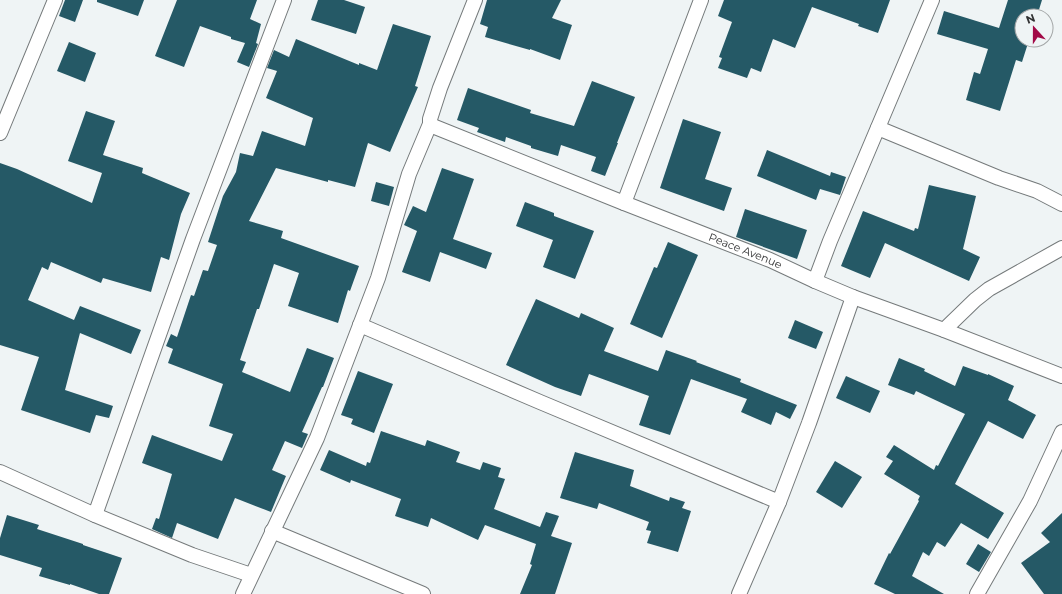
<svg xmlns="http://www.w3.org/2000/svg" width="1062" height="594" font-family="Montserrat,sans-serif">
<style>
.building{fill:#255966}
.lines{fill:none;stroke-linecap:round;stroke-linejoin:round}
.street-casing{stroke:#757a7b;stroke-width:16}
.street{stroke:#fff;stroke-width:14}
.labels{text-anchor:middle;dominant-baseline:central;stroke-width:4;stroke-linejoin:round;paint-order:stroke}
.street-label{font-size:11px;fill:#313233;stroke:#eff4f5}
</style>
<rect width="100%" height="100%" fill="#eff4f5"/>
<!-- building -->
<g class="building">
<path d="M65,0H83L75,22L59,16Z"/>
<path d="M97,0H144L138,16L97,2Z"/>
<path d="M177,0H257L250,19L261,24L256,43L258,44L249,67L237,62L245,43L231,39V37L200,26L184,67L155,56Z"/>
<path d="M318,0H344L365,7L356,34L311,20Z"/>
<path d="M487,0H561L552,18L572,25L560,60L530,49V50L485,37L488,27L480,24Z"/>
<path d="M724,0H890L878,33L858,26L859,24L812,7L795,48L773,39L761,72L751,68L747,78L718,68L722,58L719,57L732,22L718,16Z"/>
<path d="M1008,0H1042L1037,16H1022V40H1029L1022,62L1016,60L1000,111L966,100L974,72L980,74L988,49L937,34L944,11L999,28Z"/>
<path d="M393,24L431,36L415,86L418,87L390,152L368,143L355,187L328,180V182L276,168L249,221L283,231L281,238L359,266L350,291L348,290L338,323L288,306L299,273L274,264L259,309H257L240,360L246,362L242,372L290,392L307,348L334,358L323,387H322L302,432L308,434L302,448L285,441L272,470L286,476L271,512L235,498L218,539L177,523L172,538L152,529L156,518L159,519L172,474L142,463L152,435L222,461L233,434L209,426L223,384L168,363L173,349L166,346L171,334L177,337L191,295L194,296L203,270L208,271L217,245L208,242L223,196L236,172L240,153L253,156L262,131L305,146L313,118L266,98L277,71L267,68L274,50L289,57L296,39L359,65V63L377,70Z"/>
<path d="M69,42L96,53L85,82L57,71Z"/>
<path d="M592,81L635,97L617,143H618L605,176L591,171L596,157L561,145L558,156L531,148V146L506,137L505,142L477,132L479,128L457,120L468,88L531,110L530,113L574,126Z"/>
<path d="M86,111L115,121L103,155L143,168L142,173L190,193L181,214L169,260L161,257L151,292L103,278L101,283L51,262L48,270L42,267L28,300L74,320L80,306L141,330L131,354L80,333L65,390L113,406L109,418L96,415L90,433L21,410L39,357L0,345V163L17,169L92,203L102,173L68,161Z"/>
<path d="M683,119L721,132L705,179L732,188L724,211L660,188Z"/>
<path d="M767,150L830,176L831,172L846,177L840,195L820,189L816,200L757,176Z"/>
<path d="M442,168L474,179L453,239L492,253L486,269L440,252L430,282L402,272L417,231L404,225L413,206L426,212Z"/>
<path d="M376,182L394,187L389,206L371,201Z"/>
<path d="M929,185L976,196L963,249L980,257L969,281L885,243L870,278L841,266L863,211L914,231L915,228L918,229Z"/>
<path d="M525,202L554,213V216L594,231L575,279L543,267L553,240L516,226Z"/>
<path d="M745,209L807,230L797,259L736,237Z"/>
<path d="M668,242L698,255L662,338L630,324L654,267L657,268Z"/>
<path d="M536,299L579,318L581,313L614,328L604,351L658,371L666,350L697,361L696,362L741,379L740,382L797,405L790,419L776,412L771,425L741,412L747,399L691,379L670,435L639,425L649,396L589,374L581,396L555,387L506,365Z"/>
<path d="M795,320L823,332L816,349L788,338Z"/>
<path d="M899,358L925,369L924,371L955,386L963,366L988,375V374L1014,386L1008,400L1036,415L1023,439L988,421L955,484L1004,513L988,539L961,523L945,547L937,542L929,556L923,552L912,576L944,594H895L874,584L889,553L890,554L919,501L918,500L920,496L884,474L893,461L886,457L894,445L934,470L936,465L938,466L965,414L916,391L914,395L888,385Z"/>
<path d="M358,371L393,384L374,433L351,424L353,419L341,415Z"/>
<path d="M846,376L880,391L870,413L836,398Z"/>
<path d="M381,431L425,446L427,440L460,452L456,462L480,470L483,462L501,468L498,477L505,479L494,509L540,527L546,512L559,516L551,536L572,543L555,594H520L532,565L530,564L536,544L485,525L478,540L431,518L428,527L395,516L401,499L351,480L350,483L320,470L329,450L366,466L367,462L370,463Z"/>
<path d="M575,452L634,470L630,486L669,501L670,497L685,502L682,508L691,511L678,552L647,543L651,531L646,530L649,522L599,503L597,509L560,498Z"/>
<path d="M835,461L862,477L842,508L816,492Z"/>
<path d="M1062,513V594H1044L1021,563L1050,542L1041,533Z"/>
<path d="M7,515L39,525L37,529L83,544V545L122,558L109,594H99L70,584V585L39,576L42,568L0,555V538Z"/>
<path d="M978,544L991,552L979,572L966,564Z"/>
</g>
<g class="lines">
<!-- street casing -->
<g class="street-casing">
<g id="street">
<path id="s1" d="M430,124L435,127L624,203L770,260L815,281L853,297L944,330L1062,376"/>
<path d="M878,128L999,178L1037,191L1062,204"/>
<path d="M0,133L55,0"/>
<path d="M624,203L701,0"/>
<path d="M815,281L830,241L932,0"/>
<path d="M360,325L540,402L779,502"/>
<path d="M944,330L975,300L989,289L1062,248"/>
<path d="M0,472L95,515L192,555L251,575"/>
<path d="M95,515L193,239L284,0"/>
<path d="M272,531L423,594"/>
<path d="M243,594L317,438L378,278L409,174L430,124V119L440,88L475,0"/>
<path d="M739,594L779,502L809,423L853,297"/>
<path d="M977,594L1030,501L1062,432"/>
</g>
</g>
<!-- street -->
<use href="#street" class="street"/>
</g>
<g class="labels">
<!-- street labels -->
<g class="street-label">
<text stroke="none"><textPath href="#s1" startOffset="340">Peace Avenue</textPath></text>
</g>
</g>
<!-- north arrow -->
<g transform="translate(1034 28) rotate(339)"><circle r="19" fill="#eff4f5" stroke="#a3a6a7"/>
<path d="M0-3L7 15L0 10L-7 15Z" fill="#a20947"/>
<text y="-6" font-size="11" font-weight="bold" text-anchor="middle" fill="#313233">N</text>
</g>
</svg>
